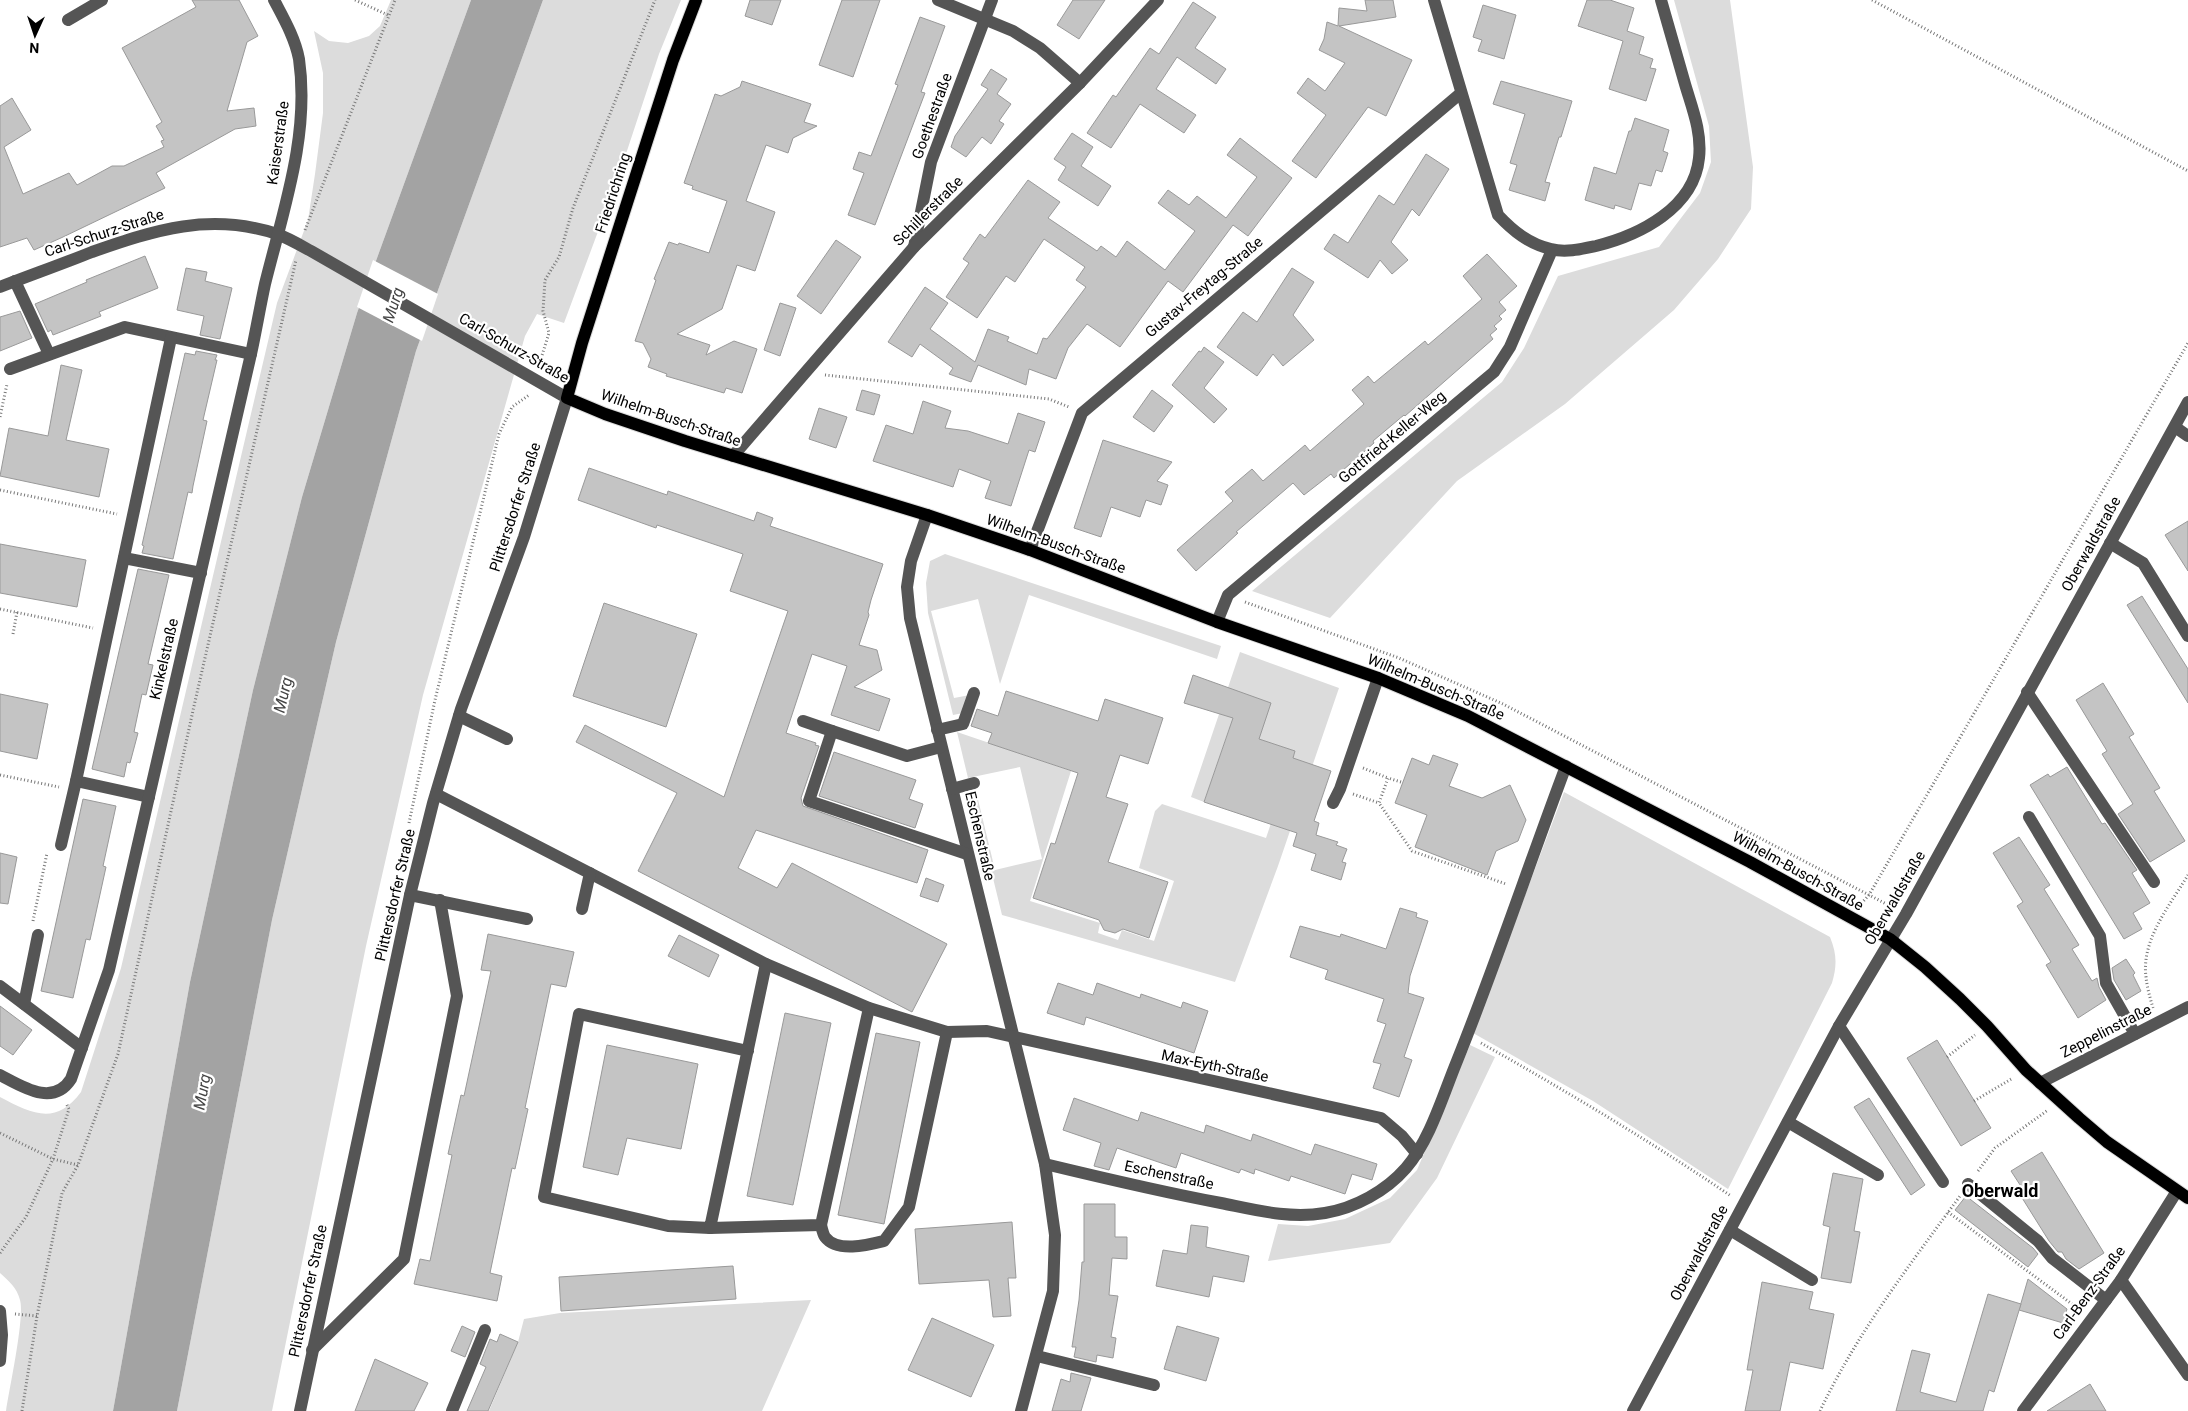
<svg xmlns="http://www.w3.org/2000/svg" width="2188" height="1411" font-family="Roboto,sans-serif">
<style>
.green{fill:#dcdcdc}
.water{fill:#a3a3a3}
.pier{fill:#fff}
.building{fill:#c4c4c4;stroke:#999}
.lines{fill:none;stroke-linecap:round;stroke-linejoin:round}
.major-casing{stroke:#dbdbdb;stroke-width:14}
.path{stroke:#777;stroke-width:3;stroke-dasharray:1 2.5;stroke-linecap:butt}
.minor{stroke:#555;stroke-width:12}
.major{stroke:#000;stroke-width:12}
.labels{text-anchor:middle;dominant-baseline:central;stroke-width:4.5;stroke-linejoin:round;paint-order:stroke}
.street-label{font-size:15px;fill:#000;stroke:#fff}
.water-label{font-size:16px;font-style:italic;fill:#444;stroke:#fff}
.quarter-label{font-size:18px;font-weight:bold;fill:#000;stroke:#fff}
</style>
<rect width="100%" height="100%" fill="#fff"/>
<!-- green -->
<g class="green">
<path d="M391,0H471L357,313L302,497L253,690L190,982L113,1411H6C9,1390 25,1317 20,1300C17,1288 9,1281 0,1273V1097C32,1114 56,1126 81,1092L121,968L277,303L308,220L315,174L323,113V73L314,31L329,41L348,43L369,36L380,26Z"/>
<path d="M543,0H681L659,54L619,175L564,323L537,314L525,336L423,695L366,946L272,1411H177L272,920L336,642L416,351Z"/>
<path d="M1674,0H1730L1753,167L1751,209L1718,259L1674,310L1565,404L1457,481L1330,618L1252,591L1502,382L1524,348L1558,276L1659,247L1700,193L1711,162L1709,126Z"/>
<path d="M945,554L1221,646L1217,659L1029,595L1000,684L978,599L931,611L954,698L970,695L963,713L953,715L928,613L926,583L930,561Z"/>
<path d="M1240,652L1339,688L1278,866L1235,982L1002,915L971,788L975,787L995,870L1042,859L1020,767L968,778L957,732L1071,771L1030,901L1100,923L1098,933L1118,940L1122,930L1154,941L1174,881L1139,868L1155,811L1162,804L1266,838L1295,752L1229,729L1204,802L1191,797Z"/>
<path d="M1564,792L1830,937C1837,954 1837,966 1832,983L1728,1189L1593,1101L1473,1033Z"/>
<path d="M1470,1045L1495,1057L1437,1178L1390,1243L1268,1261L1278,1224L1308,1226L1345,1219L1390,1198L1417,1170Z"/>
<path d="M811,1300L762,1411H489L518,1342L524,1319L560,1313Z"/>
</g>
<!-- water -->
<path class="water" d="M471,0H543L416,351L336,642L272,920L177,1411H113L190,982L253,690L302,497L357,313Z"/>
<!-- pier -->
<path class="pier" d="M373,260L438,294L422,341L357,307Z"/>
<!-- building -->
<g class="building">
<path d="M192,0H239L258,36L247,42L227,111L254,108L256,126L235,129L156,173L165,188L63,237L34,250L27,238L0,247V106L12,98L31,130L4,147L23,194L69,173L77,185L112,166H124L164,147L161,141L164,140L156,126L162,122L122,48L196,7Z"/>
<path d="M750,0H781L772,25L745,16Z"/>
<path d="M842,0H880L853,77L819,65Z"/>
<path d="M1073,0H1105L1079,39L1057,25Z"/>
<path d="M1365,0H1393L1396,17L1339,26L1412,60L1386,116L1368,107L1316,178L1292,161L1326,115L1297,93L1308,78L1325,91L1345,63L1319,50L1324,39L1327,22L1338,26L1339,8L1367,11Z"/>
<path d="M1587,0H1610L1634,8L1627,31L1644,37L1639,54L1653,59L1650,68L1656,69L1646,101L1609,89L1623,41L1578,26Z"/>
<path d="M1193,2L1216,17L1195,48L1226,69L1216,84L1177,57L1156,89L1196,115L1184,133L1140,104L1111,148L1087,133L1113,95L1116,97L1150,48L1159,54Z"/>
<path d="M1483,5L1516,15L1504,59L1478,51L1482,40L1473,37Z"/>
<path d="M920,17L945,26L921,92L925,93L875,225L848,215L864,173L853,169L859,152L871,156L898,85L895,84Z"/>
<path d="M991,69L1007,79L997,94L1011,104L999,121L1004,124L991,144L982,137L966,157L951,147L955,136L988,89L981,85Z"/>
<path d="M742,81L811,104L804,122L817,126L793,138L788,153L766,145L746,201L775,212L755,271L737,265L722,309L677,334L710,345L706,355L734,341L757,349L742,393L726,388L724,393L666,376L667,374L648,367L651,359L643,343L635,341L656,280L654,279L669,242L678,245L679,243L709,253L727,201L692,189L693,186L684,183L715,94L721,96L740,87Z"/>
<path d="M1501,81L1572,101L1561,137H1559L1545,182L1550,183L1545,201L1509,190L1517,165L1510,163L1525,114L1493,104Z"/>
<path d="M1635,118L1669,130L1663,151L1668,153L1662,172L1656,170L1651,186L1639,183L1631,210L1615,205L1614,209L1585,200L1594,167L1616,174L1629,131H1631Z"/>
<path d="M1072,133L1093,147L1081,166L1111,186L1098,206L1058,180L1066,167L1054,159Z"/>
<path d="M1240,138L1292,178L1248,236L1233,225L1183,292L1168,281L1120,347L1087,324L1068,348L1056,379L1029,369L1026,385L978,365L971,382L949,374L953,368L920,344L912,357L888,342L925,287L948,303L930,329L975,362L988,329L1009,337L1007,341L1037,354L1043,338L1047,339L1086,287L1076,280L1085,267L1044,239L1015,282L1006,276L977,318L946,297L969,263L963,259L980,234L985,238L1028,180L1060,202L1048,218L1097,251L1101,246L1116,257L1127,241L1165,270L1195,231L1158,203L1168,190L1189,205L1197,196L1226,218L1257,177L1227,155Z"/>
<path d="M1426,154L1449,169L1419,216L1412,209L1391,242L1408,260L1392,274L1380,260L1368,278L1324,249L1334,234L1348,243L1379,195L1394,205Z"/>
<path d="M836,240L861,257L821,314L797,296Z"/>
<path d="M1487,254L1517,286L1499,302L1506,310L1499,316L1502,319L1494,326L1497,329L1490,335L1493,339L1405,416L1404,415L1373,441L1374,443L1334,478L1331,474L1304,495L1293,483L1236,532L1238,533L1224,546L1196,571L1177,550L1233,501L1225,492L1252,469L1263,481L1305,445L1310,451L1364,404L1352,390L1368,376L1374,383L1425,341L1428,345L1482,299L1463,276Z"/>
<path d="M145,256L158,288L99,312L101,316L53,335L51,330L48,332L35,304L87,282L86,280Z"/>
<path d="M186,268L207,272L205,281L232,288L220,339L200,335L204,316L177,310Z"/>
<path d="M1292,268L1314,282L1293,315L1314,340L1283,366L1273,354L1257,376L1217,347L1243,312L1257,322Z"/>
<path d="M780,303L796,308L780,356L764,350Z"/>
<path d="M20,311L32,338L0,351V317Z"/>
<path d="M1204,347L1224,362L1204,388L1227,409L1214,423L1172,385L1199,351L1201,352Z"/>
<path d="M196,351L217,355L215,360H217L203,420L207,421L193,486L192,493L188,492L173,559L142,553L144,546L142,545L185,353L195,355Z"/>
<path d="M61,365L82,370L66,440L109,449L99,497L0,476L9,428L48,436Z"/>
<path d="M862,390L880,395L874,415L856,410Z"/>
<path d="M1152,390L1173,406L1154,432L1133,417Z"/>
<path d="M923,401L951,411L945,428L968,431L1008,444L1018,413L1045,422L1035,452L1029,450L1011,506L985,498L991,481L959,469L953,487L873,461L886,425L913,434Z"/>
<path d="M819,408L847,417L836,448L809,439Z"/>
<path d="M1103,440L1172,462L1157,481L1168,485L1161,505L1146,500L1140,517L1111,507L1101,537L1074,528Z"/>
<path d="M589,468L667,495L668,491L754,521L757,512L773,518L770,526L883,564L871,600L868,612L869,615L859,645L877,650L882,670L854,687L890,699L879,731L831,715L847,666L812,654L786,733L816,743L815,745L819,746L801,798L803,806L928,850L917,883L756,830L738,868L777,888L792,863L947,944L912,1012L638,871L677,793L576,742L585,725L724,797L788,611L730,591L743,554L657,525L656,528L578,500Z"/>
<path d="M2188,521V571L2165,535Z"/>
<path d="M0,544L86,560L77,607L0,593Z"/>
<path d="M138,569L169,575L148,664L153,665L146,695L142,694L134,732L138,733L130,763L127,762L124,777L92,769Z"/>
<path d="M2142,596L2188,669V703L2127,605Z"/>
<path d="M604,603L697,634L666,727L573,696Z"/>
<path d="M1193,675L1271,703L1259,739L1295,751L1293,758L1331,771L1314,821L1319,823L1316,835L1338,842L1336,845L1347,849L1342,862L1346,863L1341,880L1311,870L1316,854L1293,846L1297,833L1204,802L1233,718L1184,703Z"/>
<path d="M2103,683L2134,734L2129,737L2160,788L2154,791L2185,841L2150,862L2118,814L2133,804L2102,754L2107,751L2076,700Z"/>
<path d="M1006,691L1098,721L1105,699L1163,718L1148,764L1120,755L1106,797L1128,804L1108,862L1168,882L1149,938L1123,929L1115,933L1104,930L1099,920L1033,898L1051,843L1055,844L1078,773L988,743L992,733L971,726L977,709L998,716Z"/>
<path d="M0,694L48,704L37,759L0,751Z"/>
<path d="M834,752L916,780L909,799L923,804L915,828L819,796Z"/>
<path d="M1433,755L1458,764L1449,786L1482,798L1510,785L1526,820L1518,841L1496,851L1487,875L1415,847L1427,815L1395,803L1412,758L1429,765Z"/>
<path d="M2067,767L2102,824L2105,823L2137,870L2132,873L2150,903L2133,913L2142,929L2124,939L2030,785L2048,774L2050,777Z"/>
<path d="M83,799L116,806L103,866L106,867L90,940L86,939L73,998L41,991Z"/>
<path d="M2019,837L2050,885L2044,889L2079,945L2072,949L2092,981L2097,978L2099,987L2106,1000L2078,1018L2046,965L2051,962L2017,906L2023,902L1993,853Z"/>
<path d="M0,853L17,857L8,904L0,903Z"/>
<path d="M926,878L944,885L938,902L920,896Z"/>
<path d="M1400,908L1417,913L1416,917L1428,921L1410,976L1408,993L1424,998L1404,1057L1412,1060L1399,1097L1373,1088L1381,1064L1373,1062L1386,1024L1377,1021L1384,999L1325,979L1328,970L1290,957L1300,926L1340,937L1341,934L1386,949Z"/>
<path d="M488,934L574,952L566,987L551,984L525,1108L528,1109L515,1169L512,1168L490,1273L502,1276L497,1301L414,1284L420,1259L430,1261L452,1155L448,1154L461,1095L464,1096L491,971L481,970Z"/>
<path d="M679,935L719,955L709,977L668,956Z"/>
<path d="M2126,959L2135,973L2133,975L2141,991L2126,1000L2114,980L2112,968Z"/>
<path d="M1058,983L1093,995L1097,983L1140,998L1141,994L1181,1008L1183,1002L1208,1011L1194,1053L1086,1017L1084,1025L1047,1013Z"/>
<path d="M0,1006L32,1030L13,1055L0,1046Z"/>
<path d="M785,1013L831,1023L793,1205L747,1196Z"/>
<path d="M876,1033L920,1042L884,1224L838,1215Z"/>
<path d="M1937,1040L1991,1128L1961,1146L1907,1058Z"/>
<path d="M607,1045L698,1064L681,1149L627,1138L618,1175L583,1167Z"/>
<path d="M1074,1098L1138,1121L1141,1112L1204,1133L1206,1125L1251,1141L1253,1134L1311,1155L1315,1144L1377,1164L1372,1180L1352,1174L1345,1194L1291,1176L1289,1181L1255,1169L1254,1174L1241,1169L1239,1173L1181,1153L1176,1168L1117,1148L1109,1170L1094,1166L1101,1143L1063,1130Z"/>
<path d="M1869,1098L1925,1185L1911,1195L1854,1107Z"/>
<path d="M2042,1152L2104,1253L2079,1269L2066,1259L2062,1252H2058L2049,1241L2019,1193L2024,1191L2011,1171Z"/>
<path d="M1833,1173L1863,1179L1854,1231L1860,1232L1851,1283L1821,1278L1830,1227L1823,1225Z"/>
<path d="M1966,1196L2033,1248L2038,1254L2028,1267L1955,1210Z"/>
<path d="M1084,1204H1115V1237H1127V1259L1112,1258L1109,1295L1118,1296L1111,1337L1116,1338L1113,1358L1097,1355L1096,1362L1074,1357L1076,1347H1072L1079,1300L1082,1262H1084Z"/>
<path d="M1012,1222L1016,1278H1008L1011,1316L993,1317L989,1280L919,1284L915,1229Z"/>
<path d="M1191,1225L1208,1227L1206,1247L1249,1256L1244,1282L1213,1276L1209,1297L1156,1286L1163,1250L1187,1254Z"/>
<path d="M733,1266L736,1299L561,1311L559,1277Z"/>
<path d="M2028,1279L2067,1309L2063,1323L2019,1310Z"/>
<path d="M1762,1282L1813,1292L1809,1309L1834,1314L1823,1369L1790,1362L1780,1411H1745L1753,1370H1747Z"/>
<path d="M1988,1294L2021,1304L1994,1392L1989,1390L1983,1411H1896L1912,1350L1930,1354L1920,1392L1956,1402Z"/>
<path d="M932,1318L994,1345L971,1397L908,1370Z"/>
<path d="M462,1326L475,1332L465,1357L451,1351Z"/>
<path d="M1177,1326L1219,1338L1206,1381L1164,1369Z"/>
<path d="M500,1334L518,1342L488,1411H467L486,1367L480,1364L490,1339L497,1342Z"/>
<path d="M375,1359L428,1383L414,1411H355Z"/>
<path d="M1071,1373L1091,1378L1081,1411H1052L1061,1379L1070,1382Z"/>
<path d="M2090,1384L2106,1411H2047Z"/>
</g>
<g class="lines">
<!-- major casing -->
<g class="major-casing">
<path id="major" d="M696,0L673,60L582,343L567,398L605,414L685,441L927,515L1030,550L1217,622L1378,678L1468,716L1750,862L1890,939L1925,967L1960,999L1987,1026L2026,1070L2079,1118L2107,1142L2188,1198"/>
</g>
<!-- path -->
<g class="path">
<path d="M355,0L388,15"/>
<path d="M1872,0L2188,171"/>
<path d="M305,230L395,0"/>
<path d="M539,365L549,333L543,311L545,280L559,257L573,208L655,0"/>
<path d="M825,375L1049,399L1069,407"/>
<path d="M0,417L7,384"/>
<path d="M0,490L117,514"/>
<path d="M1245,602L1399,658L1503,704L1892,907"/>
<path d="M0,609L93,628"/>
<path d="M13,634L17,612"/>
<path d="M1363,768L1388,778"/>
<path d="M0,775L59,787"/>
<path d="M1401,782L1388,778L1379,803L1412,851L1506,884"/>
<path d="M1353,794L1379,803"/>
<path d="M409,823L435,700L499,434L512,407L529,395"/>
<path d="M1859,906L1869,895L2188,343"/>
<path d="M33,921L47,853"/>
<path d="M2153,1008C2150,998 2147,987 2146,977C2141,940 2170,905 2188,875"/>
<path d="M1481,1043C1566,1091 1650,1141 1731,1196"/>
<path d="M1947,1057L1975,1035"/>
<path d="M1974,1101L2013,1078"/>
<path d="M0,1133L53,1159L78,1165"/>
<path d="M1978,1171L1995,1148L2048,1110"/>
<path d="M1948,1212L2080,1310"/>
<path d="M0,1253L26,1217L53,1159L69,1109L66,1103"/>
<path d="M15,1314L37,1316"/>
<path d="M22,1411L37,1316L62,1193L78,1165L118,1054L194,706L296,260"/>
<path d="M1820,1411C1857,1333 1909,1266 1960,1196"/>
</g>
<!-- minor -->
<g class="minor">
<path d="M938,0L1013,31L1040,48L1080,83"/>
<path d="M1434,0L1498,215C1513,231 1529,244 1551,249C1565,253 1582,249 1596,246C1640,235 1694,208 1699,158C1702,132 1692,108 1685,84C1677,56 1669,28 1661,0"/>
<path d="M68,20L102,0"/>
<path d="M914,247L931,162L992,0"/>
<path d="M15,281L49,354"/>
<path d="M0,287C31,275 62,264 92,252C155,230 210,212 277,234C288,238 300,245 311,251L567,398L524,537L461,709L433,803L410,895L300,1411"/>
<path d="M10,369L125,327L251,354"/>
<path d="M2175,427L2188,436"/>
<path d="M733,456L914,247L1080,83L1158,0"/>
<path d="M927,515L911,561L907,587L910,618L1045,1164L1055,1235L1053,1291L1021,1411"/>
<path d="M2110,543L2143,563L2188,636"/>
<path d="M1030,550L1082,413L1461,93"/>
<path d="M124,558L201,573"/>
<path d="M1217,622L1228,595L1494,372L1510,347L1552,250"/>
<path d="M2027,692L2154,882"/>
<path d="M459,716L507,739"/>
<path d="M803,721L832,731"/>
<path d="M937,730L963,724L974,693"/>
<path d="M941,747L907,756L832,731L809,801L967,854"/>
<path d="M952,789L974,783"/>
<path d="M436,794L766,964L869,1008L947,1032L987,1031L1381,1118L1402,1136L1417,1154"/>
<path d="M149,797L76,781L171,338"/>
<path d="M1333,803L1340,789L1378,678"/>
<path d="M2029,817L2100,936L2106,983L2135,1034"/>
<path d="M61,845L76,781"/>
<path d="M410,895L527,919"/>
<path d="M582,909L590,873"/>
<path d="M0,986L82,1048"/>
<path d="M24,1004L38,935"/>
<path d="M1839,1026L1943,1182"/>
<path d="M748,1051L579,1014L544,1197L668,1226L710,1228L766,964"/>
<path d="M0,1075C23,1087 53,1107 71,1079L109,970L251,354C256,331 260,307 265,284C283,211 310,135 299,59C295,38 284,19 274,0"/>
<path d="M2040,1083L2188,1007"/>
<path d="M1788,1122L1878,1175"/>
<path d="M1045,1164C1103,1178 1162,1192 1221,1203C1256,1210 1289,1219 1325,1213C1355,1208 1386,1191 1406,1168C1430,1140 1443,1095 1457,1061C1496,964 1529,864 1566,766"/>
<path d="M1968,1184L2038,1241L2052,1258L2106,1300"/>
<path d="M821,1225C822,1229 823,1234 825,1237C837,1253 868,1245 884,1241L909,1207L947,1032"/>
<path d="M710,1228L821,1225L869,1008"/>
<path d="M1730,1230L1812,1280"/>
<path d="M2121,1280L2188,1375"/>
<path d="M0,1311L2,1335L0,1361"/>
<path d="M312,1350L404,1259L457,996L440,900"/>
<path d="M1037,1356L1154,1385"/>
<path d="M452,1411L485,1330"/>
<path d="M1633,1411L1839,1026L1906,914L2188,402"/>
<path d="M2023,1411L2121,1280L2177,1191"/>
</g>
<!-- major -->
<use href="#major" class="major"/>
</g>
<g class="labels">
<!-- street labels -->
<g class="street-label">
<text transform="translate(932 116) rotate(-70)">Goethestraße</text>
<text transform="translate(278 143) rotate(-82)">Kaiserstraße</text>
<text transform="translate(613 193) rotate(-72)">Friedrichring</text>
<text transform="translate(928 211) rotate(-45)">Schillerstraße</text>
<text transform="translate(104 233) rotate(-18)">Carl-Schurz-Straße</text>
<text transform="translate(1204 287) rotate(-40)">Gustav-Freytag-Straße</text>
<text transform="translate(514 348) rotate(30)">Carl-Schurz-Straße</text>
<text transform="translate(671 418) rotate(19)">Wilhelm-Busch-Straße</text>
<text transform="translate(1392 437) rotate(-40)">Gottfried-Keller-Weg</text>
<text transform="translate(515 507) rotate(-72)">Plittersdorfer Straße</text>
<text transform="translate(1056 544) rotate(20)">Wilhelm-Busch-Straße</text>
<text transform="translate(2091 544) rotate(-61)">Oberwaldstraße</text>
<text transform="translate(164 659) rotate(-77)">Kinkelstraße</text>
<text transform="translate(1436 687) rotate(23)">Wilhelm-Busch-Straße</text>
<text transform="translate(980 836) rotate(77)">Eschenstraße</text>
<text transform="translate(1798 871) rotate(29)">Wilhelm-Busch-Straße</text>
<text transform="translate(395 895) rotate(-77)">Plittersdorfer Straße</text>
<text transform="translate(1895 898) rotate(-60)">Oberwaldstraße</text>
<text transform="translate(2106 1031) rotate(-27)">Zeppelinstraße</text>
<text transform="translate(1215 1066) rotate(12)">Max-Eyth-Straße</text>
<text transform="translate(1169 1175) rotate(12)">Eschenstraße</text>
<text transform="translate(1699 1253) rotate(-62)">Oberwaldstraße</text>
<text transform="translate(308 1291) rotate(-78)">Plittersdorfer Straße</text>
<text transform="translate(2089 1293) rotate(-54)">Carl-Benz-Straße</text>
</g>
<!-- water labels -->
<g class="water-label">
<text transform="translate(393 305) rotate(-72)">Murg</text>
<text transform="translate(283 695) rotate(-77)">Murg</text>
<text transform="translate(202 1092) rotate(-80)">Murg</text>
</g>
<!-- quarter labels -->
<g class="quarter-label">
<text x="2000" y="1190">Oberwald</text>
</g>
</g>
<!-- north arrow -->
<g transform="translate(35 35) rotate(183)" stroke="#ffffff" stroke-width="4" paint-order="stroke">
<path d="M0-4L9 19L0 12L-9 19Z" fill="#000000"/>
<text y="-8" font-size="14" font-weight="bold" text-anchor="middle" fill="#000000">N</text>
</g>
</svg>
